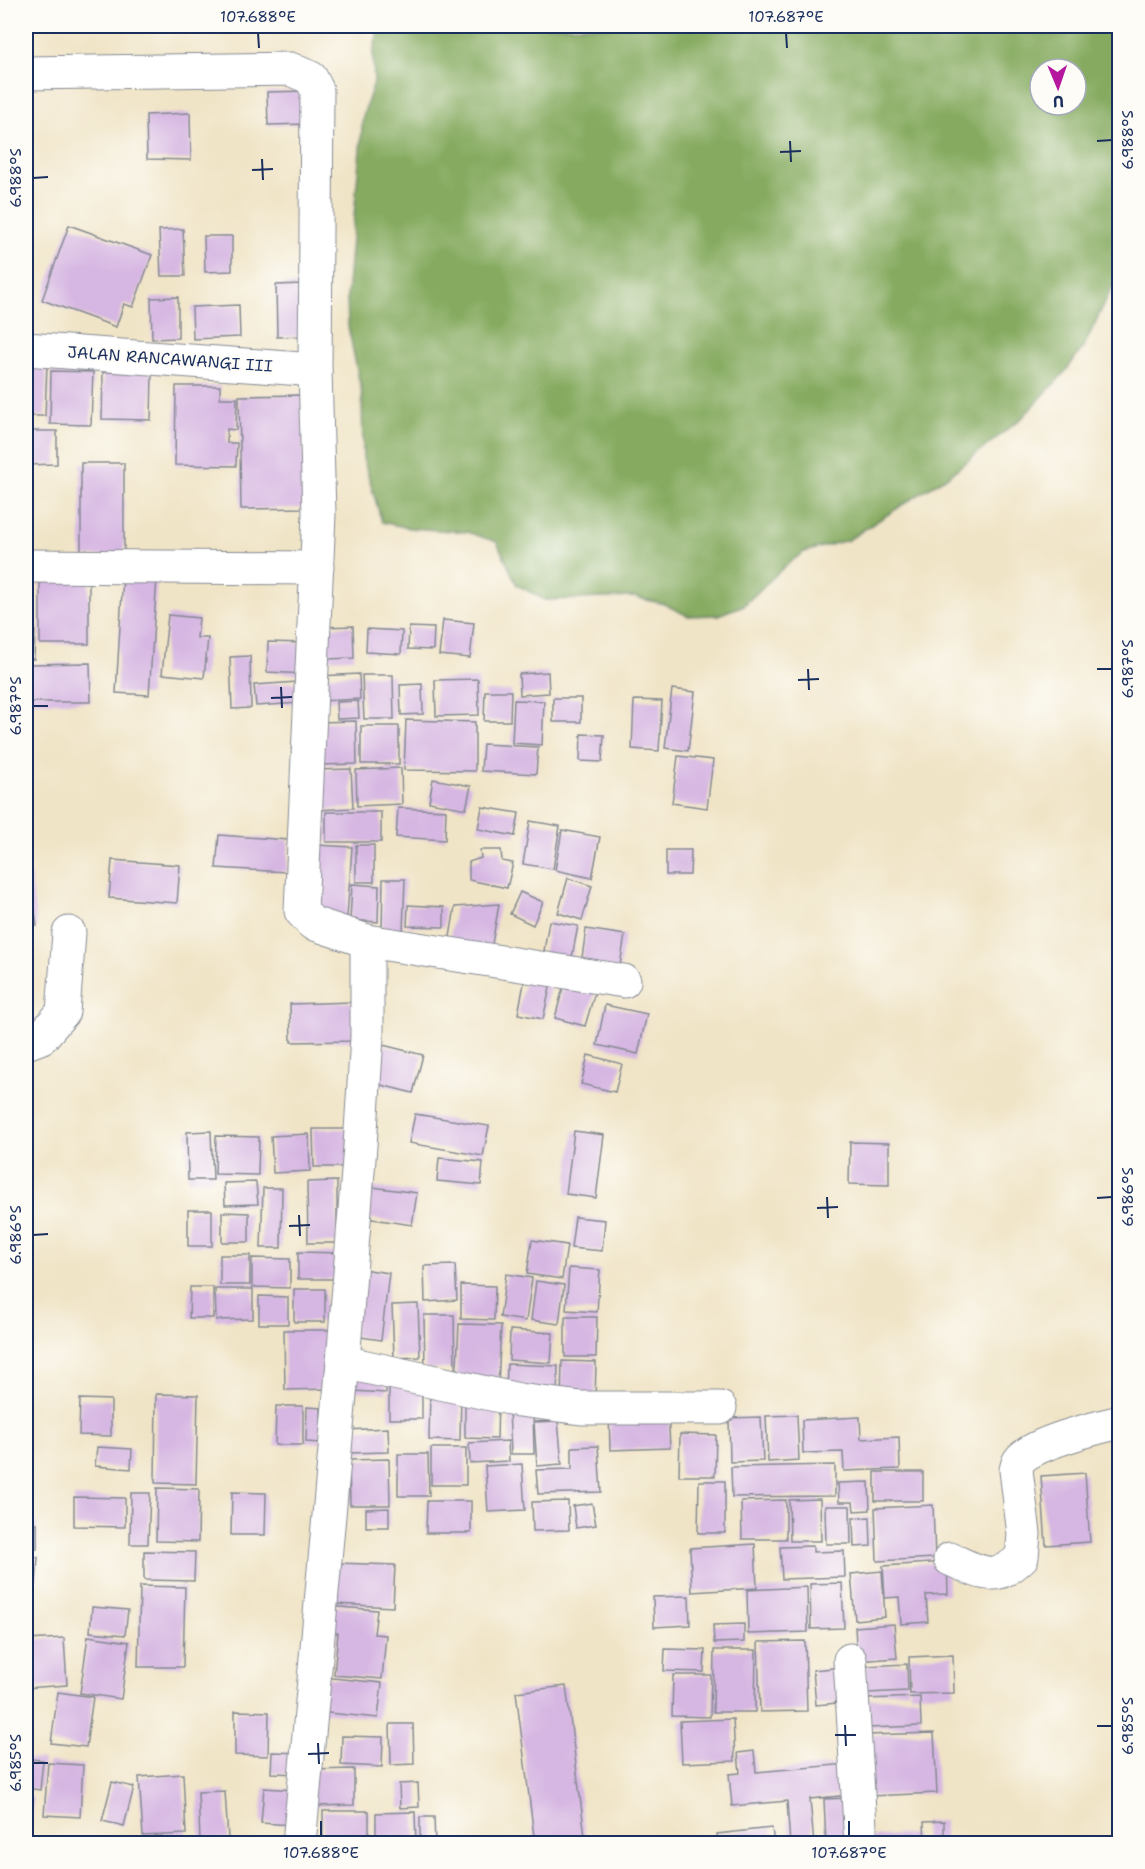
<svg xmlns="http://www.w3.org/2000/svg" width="1145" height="1869" font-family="'Shantell Sans',sans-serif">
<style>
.forest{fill:#86ab60;stroke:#506d5f;stroke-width:1.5;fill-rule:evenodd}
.building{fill:#d6b6e2}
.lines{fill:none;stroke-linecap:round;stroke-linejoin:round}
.minor-casing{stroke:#868a92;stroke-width:35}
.minor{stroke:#fff;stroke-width:33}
.ticks{fill:none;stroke:#1b2f5e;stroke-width:2}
.labels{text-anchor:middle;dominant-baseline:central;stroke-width:5;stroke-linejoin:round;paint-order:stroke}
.street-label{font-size:16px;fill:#1b2f5e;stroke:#fdfcf7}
.neatline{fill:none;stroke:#1b2f5e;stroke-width:2}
.ticks-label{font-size:15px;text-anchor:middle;fill:#1b2f5e}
</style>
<rect width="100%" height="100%" fill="#fdfcf7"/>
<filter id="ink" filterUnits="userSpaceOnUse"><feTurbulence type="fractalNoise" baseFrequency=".0167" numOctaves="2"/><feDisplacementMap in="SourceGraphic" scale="12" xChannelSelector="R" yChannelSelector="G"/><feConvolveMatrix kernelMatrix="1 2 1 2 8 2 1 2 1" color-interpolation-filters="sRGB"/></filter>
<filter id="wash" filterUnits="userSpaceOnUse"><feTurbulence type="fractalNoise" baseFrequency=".008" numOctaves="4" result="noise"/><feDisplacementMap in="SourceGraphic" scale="24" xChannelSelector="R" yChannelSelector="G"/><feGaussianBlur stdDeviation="1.35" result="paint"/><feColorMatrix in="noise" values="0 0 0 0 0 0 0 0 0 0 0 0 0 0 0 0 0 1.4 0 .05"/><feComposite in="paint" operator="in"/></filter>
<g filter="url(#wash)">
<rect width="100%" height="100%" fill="#f0e4c6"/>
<!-- forest -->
<path class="forest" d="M379,26H1119V273L1084,346L1065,372L1023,417L951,474L848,540L804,552L785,566L744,605L718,615L688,616L664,604L634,597L545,600L517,585L497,542L467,532L409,528L382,522L363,458L362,394L348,326L347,295L363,116L374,82L373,54ZM1040,69H1076V105H1040Z"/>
<g id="blocks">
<!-- building -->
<g class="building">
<path d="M308,91L309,124L268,125L267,92Z"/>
<path d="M190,113L191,160L147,159L146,115Z"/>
<path d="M69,225L152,255L133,307L124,304L116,327L42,300Z"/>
<path d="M183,229L185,276H161L159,230Z"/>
<path d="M204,236H232V271L205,272Z"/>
<path d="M303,284L305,336L277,337L276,285Z"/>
<path d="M178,297V338L152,339L151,298Z"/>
<path d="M239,305L240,337L193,339L192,307Z"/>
<path d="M26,364H47L45,416H26Z"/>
<path d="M51,371L93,372L91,425L50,424Z"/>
<path d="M103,372L152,373L151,420L102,419Z"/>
<path d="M176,386H220V398H237L236,430L227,429V443H237L236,466L175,465Z"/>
<path d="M303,395L305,508L241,509L239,396Z"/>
<path d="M26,431H57V464L26,465Z"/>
<rect x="81" y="463" width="43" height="93"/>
<path d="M123,576L157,578L149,695L116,693Z"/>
<path d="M40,578L89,579V644H40Z"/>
<path d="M168,615L199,618L197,638H208L204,678L162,674Z"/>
<path d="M443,620L474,623L470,658L439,655Z"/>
<path d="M353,626L354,658L325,659L324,627Z"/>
<path d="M409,627L434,628L433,650L408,649Z"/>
<path d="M26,628H35L34,659H26Z"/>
<path d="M367,629L402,631L401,654L366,652Z"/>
<path d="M268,642L306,643L305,674L267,672Z"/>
<path d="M250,656L251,708L232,709L230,657Z"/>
<path d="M90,663L91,702H26V664Z"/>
<path d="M548,672L549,693L520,695L519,674Z"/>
<path d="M359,674L360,699L320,701L319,676Z"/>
<path d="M362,675H393L394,719H364Z"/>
<path d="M478,679L479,715L436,716L435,680Z"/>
<path d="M298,682L299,703L256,706L254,685Z"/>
<path d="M422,684L423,714L401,715L400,685Z"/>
<path d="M672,689L695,692L688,751L665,748Z"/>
<path d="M485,691H511L510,721H484Z"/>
<rect x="553" y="698" width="28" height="24"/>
<path d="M514,700L544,701L542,745L512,743Z"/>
<path d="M634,700L662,701L659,751L632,749Z"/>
<path d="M358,701L359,718L337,719L336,702Z"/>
<path d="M406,720L475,722V771L404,770Z"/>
<path d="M356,721L357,764L318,765V722Z"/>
<rect x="361" y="726" width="38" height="38"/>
<path d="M581,734L604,735L602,762L580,761Z"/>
<path d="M483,744L538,747L536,774L481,771Z"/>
<path d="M678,756L713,760L707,808L672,803Z"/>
<path d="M401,768L402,804L357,806L356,770Z"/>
<path d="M351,769L353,808L317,810L316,770Z"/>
<path d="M433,779L471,786L466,809L429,802Z"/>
<path d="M482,807L519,813L515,836L478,829Z"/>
<path d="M398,808L446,810L445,840L396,837Z"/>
<rect x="326" y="812" width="55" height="30"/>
<path d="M530,821L560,826L553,869L523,864Z"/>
<path d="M562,830L600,837L592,878L555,870Z"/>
<path d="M219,835L289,840L287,872L216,868Z"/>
<path d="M316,845L352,847L347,918L311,915Z"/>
<rect x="356" y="845" width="18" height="37"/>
<path d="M480,850H501L502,861L513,863L507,888L469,880V862L481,858Z"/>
<path d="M666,850H691L690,875H666Z"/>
<path d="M26,855H27L37,926L26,928Z"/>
<path d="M112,860L180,865L177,903L109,898Z"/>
<path d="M568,878L592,886L582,920L558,913Z"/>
<path d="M383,879H405L403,931L382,930Z"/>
<path d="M352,884L379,886L378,922L350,920Z"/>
<path d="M520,892L543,902L533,925L510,914Z"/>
<path d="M499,904L491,950L449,943L455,907Z"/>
<path d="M408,905L444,907V927L407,926Z"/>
<path d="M549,921L578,926L571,962L543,957Z"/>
<path d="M586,929L625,935L619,971L581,965Z"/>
<path d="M525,978L551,983L543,1019L518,1014Z"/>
<path d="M564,984L595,992L585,1026L555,1018Z"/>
<path d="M353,1002L355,1041L291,1042L290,1004Z"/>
<path d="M605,1005L647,1014L638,1054L597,1045Z"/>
<path d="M383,1045L423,1055L413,1093L373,1083Z"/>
<path d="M588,1055L622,1064L615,1092L581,1084Z"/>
<path d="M415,1114L489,1126L483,1156L409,1143Z"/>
<path d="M313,1129H354L355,1167H314Z"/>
<path d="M211,1131L213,1180H188L187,1132Z"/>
<path d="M574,1131L604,1135L596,1198L566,1194Z"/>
<path d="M309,1134L310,1171L273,1173L271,1136Z"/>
<path d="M216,1136L259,1137L258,1175L215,1174Z"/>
<path d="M850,1142L889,1143V1185L849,1184Z"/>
<path d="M439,1158L483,1162L481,1185L437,1181Z"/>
<path d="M337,1181V1243H308L307,1182Z"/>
<path d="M256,1182L258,1204L225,1205L224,1183Z"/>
<path d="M365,1186L417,1193L412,1225L360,1217Z"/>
<path d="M263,1188H282L281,1248H261Z"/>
<rect x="188" y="1210" width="24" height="36"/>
<path d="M222,1212L249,1213V1242H222Z"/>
<path d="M575,1217L605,1220L602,1251L571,1248Z"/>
<path d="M532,1240L567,1245L562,1279L527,1274Z"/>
<path d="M298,1252L342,1253V1279H298Z"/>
<rect x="220" y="1255" width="30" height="30"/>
<path d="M252,1258L290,1259V1288L252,1287Z"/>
<path d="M455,1265L457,1300L425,1302L424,1266Z"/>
<path d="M569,1268L600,1270L597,1312L566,1310Z"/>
<path d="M361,1269L389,1273L381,1340L354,1336Z"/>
<path d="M506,1274L532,1278L526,1321L500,1317Z"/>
<path d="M536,1281L564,1285L559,1324L531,1320Z"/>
<path d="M461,1285L495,1286L494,1320L461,1319Z"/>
<path d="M190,1287H213V1318H189Z"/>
<path d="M215,1289H253V1319L216,1320Z"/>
<rect x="294" y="1289" width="31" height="33"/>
<path d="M259,1296L288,1297V1324H259Z"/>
<path d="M418,1304L420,1357L394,1358L392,1305Z"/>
<path d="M424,1315H454L455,1369H425Z"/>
<path d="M565,1317H597L596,1357H565Z"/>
<path d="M459,1324L501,1325L498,1386L456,1384Z"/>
<path d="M284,1330H330L331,1389L285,1390Z"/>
<path d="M510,1330L553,1333L551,1363L509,1360Z"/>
<path d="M562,1361L596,1362L595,1402L561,1401Z"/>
<path d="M507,1364L558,1366L557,1397L506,1395Z"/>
<path d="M356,1373L387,1375L386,1393L354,1391Z"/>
<rect x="389" y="1383" width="33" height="36"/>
<path d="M430,1391L461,1392L460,1441L429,1440Z"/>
<path d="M156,1394L198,1395L196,1484L155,1483Z"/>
<path d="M80,1399L111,1400V1436L79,1435Z"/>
<path d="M465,1401L498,1402L497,1439L465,1438Z"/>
<path d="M276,1406H303V1445H275Z"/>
<path d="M307,1407L321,1408V1443L306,1442Z"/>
<path d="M533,1409L534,1454H511L509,1410Z"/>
<path d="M668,1410L670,1448L610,1450L609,1412Z"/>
<path d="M797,1415L799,1460L768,1462L766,1416Z"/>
<path d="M761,1417L763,1461L730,1462L729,1418Z"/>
<path d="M860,1417L861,1439L899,1437L900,1469L844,1471L843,1452L803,1453L802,1420Z"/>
<path d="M558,1421L562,1464L537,1466L534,1422Z"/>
<path d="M388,1428L389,1452L347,1453L346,1430Z"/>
<path d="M680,1434L716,1435L715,1476H679Z"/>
<path d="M508,1441L509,1461L470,1463L469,1443Z"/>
<path d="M598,1446L601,1492L538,1494L536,1470L572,1469V1447Z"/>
<path d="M97,1447L132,1449L131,1469L95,1466Z"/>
<rect x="431" y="1448" width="35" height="37"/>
<path d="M398,1454H428L429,1496H398Z"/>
<path d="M389,1459L390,1505H350L349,1460Z"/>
<path d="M522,1464L525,1510L488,1512L485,1466Z"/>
<path d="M835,1465V1496L732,1497L731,1467Z"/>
<rect x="875" y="1472" width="48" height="29"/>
<path d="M1085,1473L1090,1542L1046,1545L1041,1476Z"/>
<path d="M699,1481H725V1533H698Z"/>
<path d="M869,1482L870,1510L854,1511L853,1502H839L838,1483Z"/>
<path d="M157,1488L199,1489L198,1542L156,1541Z"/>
<path d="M232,1492L266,1493L265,1535H231Z"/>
<path d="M131,1493H150L148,1544H130Z"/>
<path d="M74,1497L125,1498V1527L74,1526Z"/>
<path d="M820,1499L821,1541H790L789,1500Z"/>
<path d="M786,1500V1539H742L741,1501Z"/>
<path d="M427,1501H471V1533H426Z"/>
<path d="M568,1501L569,1530L533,1531L532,1502Z"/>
<path d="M592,1503L596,1525L576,1528L573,1506Z"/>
<path d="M933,1505L935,1558L877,1561L875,1508Z"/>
<path d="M825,1506H850L851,1544H826Z"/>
<path d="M389,1508V1527H366V1509Z"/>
<path d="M870,1517L871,1546L854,1547L853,1518Z"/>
<rect x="26" y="1523" width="11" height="26"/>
<path d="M755,1544L757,1588L692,1592L690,1548Z"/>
<path d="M813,1546V1552L844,1551L845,1577L782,1579L780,1547Z"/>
<path d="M144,1551L195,1552L194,1581L144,1580Z"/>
<path d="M26,1556L38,1557L36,1584L26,1583Z"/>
<path d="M947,1562L948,1594L926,1595L928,1622L901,1624L899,1597L885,1598L883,1566Z"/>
<path d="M336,1563L395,1565L393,1607L335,1604Z"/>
<path d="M882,1571L885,1617L855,1620L851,1574Z"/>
<path d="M842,1583L844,1628L811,1629L810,1584Z"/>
<path d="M140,1586L185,1587L183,1667H138Z"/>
<path d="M807,1587L808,1632L748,1634L747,1590Z"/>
<path d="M689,1596L690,1625L654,1627L653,1597Z"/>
<path d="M327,1606L377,1610L374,1634L386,1635L382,1679L334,1675L338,1633H325Z"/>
<path d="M92,1607L128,1610L125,1635L90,1632Z"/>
<path d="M744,1624V1642L714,1643L713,1625Z"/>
<path d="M894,1624L897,1658L857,1661L855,1627Z"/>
<path d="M88,1636L129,1642L121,1699L80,1693Z"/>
<path d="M64,1638L67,1685L26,1688V1640Z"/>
<path d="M805,1641L807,1711L760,1712L758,1642Z"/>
<path d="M665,1649L705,1650L704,1672L664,1671Z"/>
<path d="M714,1650H756L755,1712H713Z"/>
<path d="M953,1655L954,1693L910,1694L909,1657Z"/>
<path d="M907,1664L908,1691L867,1693L866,1666Z"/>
<path d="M844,1667L848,1702L816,1705L813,1670Z"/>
<path d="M673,1675H711L710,1717L672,1716Z"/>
<path d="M323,1677L382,1683L378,1718L319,1712Z"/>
<path d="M566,1686L586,1844H535L516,1692Z"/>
<path d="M58,1692L93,1697L86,1747L51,1743Z"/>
<path d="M920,1697L921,1726L867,1728L865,1699Z"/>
<path d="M235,1711L269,1712L268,1756L235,1755Z"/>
<path d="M733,1719L735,1761L682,1763L680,1721Z"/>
<path d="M390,1724H413L414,1764L391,1765Z"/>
<path d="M934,1733L937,1793L870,1796L867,1735Z"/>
<path d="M342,1736L383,1737L382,1767L341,1765Z"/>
<path d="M754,1751L756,1772L848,1764L850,1795L810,1799L814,1844H790L787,1801L732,1806L729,1774L740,1773L738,1753Z"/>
<path d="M272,1752L303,1753V1774L271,1773Z"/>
<path d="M26,1759L43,1760L40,1790L26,1788Z"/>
<path d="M48,1763L83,1765L80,1817L44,1815Z"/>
<path d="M354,1769V1805L312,1806L311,1770Z"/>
<path d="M183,1774L186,1834L143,1836L139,1777Z"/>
<path d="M112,1782L134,1787L124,1826L102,1821Z"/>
<path d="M418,1783L419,1807L400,1808L399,1784Z"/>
<path d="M264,1788L296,1790L293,1825L261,1823Z"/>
<path d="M225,1791L228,1839L200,1840L198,1792Z"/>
<path d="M26,1797L33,1798L29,1840L26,1839Z"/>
<path d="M852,1798L855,1844H826L824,1799Z"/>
<rect x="323" y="1811" width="46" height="32"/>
<path d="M415,1812L416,1844H376V1813Z"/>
<path d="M420,1817H434L435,1844H420Z"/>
<path d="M944,1821V1844H925L924,1822Z"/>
<path d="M772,1828L774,1844H718L717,1834Z"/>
<path d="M915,1834V1844H870L869,1837Z"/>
</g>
</g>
</g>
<g filter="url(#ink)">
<use href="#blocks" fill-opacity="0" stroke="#868a92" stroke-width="1.5"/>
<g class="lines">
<!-- minor casing -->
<g class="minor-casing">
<g id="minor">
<path d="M26,73L290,69L311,78L317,90L315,370L319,514L301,911L312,923L367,941L624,981"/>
<path d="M26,349L315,370"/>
<path d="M26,566L317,568"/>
<path d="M26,1043L42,1037L63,1012L69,933"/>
<path d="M343,1362L519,1400L581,1408H720"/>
<path d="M950,1559C980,1572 995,1584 1022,1557L1024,1534L1016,1470C1017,1467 1017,1464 1019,1461C1029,1444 1099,1427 1120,1422"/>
<path d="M850,1660L861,1844"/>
<path d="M299,1844L343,1362L360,1146L367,1037V941"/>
</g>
</g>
<!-- minor -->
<use href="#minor" class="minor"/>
</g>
</g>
<!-- ticks -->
<path class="ticks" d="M258,33L259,48M786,33L787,48M790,141L791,162M1097,141L1112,140M780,152L801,151M262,159L263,180M252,170L273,169M33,178L48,177M808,669L809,690M1097,669H1112M798,680L819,679M281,687L282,708M271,698L292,697M33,706H48M827,1197L828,1218M1097,1198L1112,1197M817,1208L838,1207M299,1215L300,1236M289,1226L310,1225M33,1235L48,1234M845,1725L846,1746M1097,1726H1112M835,1735H856M318,1743L319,1764M308,1754L329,1753M33,1763H48M321,1821V1836M849,1821V1836"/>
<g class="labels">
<!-- street labels -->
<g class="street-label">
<text transform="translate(170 359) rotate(4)">JALAN RANCAWANGI III</text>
</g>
</g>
<!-- margin -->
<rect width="1145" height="1869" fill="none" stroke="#fdfcf7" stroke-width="66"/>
<!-- north arrow -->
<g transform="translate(1058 87) rotate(178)"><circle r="28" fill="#fdfcf7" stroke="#a3aaba" stroke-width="1.5"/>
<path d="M0-4.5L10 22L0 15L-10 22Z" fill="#b5179e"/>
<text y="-9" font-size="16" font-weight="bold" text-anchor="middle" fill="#1b2f5e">U</text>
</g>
<rect x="33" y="33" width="1079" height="1803" class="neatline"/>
<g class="ticks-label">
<text x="258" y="22">107.688°E</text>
<text x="786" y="22">107.687°E</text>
<text transform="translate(1128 140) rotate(-90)" y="5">6.988°S</text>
<text transform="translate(16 178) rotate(-90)" y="5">6.988°S</text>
<text transform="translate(1128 669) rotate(-90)" y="5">6.987°S</text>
<text transform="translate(16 706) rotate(-90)" y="5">6.987°S</text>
<text transform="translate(1128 1197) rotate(-90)" y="5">6.986°S</text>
<text transform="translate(16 1235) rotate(-90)" y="5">6.986°S</text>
<text transform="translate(1128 1726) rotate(-90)" y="5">6.985°S</text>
<text transform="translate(16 1763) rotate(-90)" y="5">6.985°S</text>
<text x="321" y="1858">107.688°E</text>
<text x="849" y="1858">107.687°E</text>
</g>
</svg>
